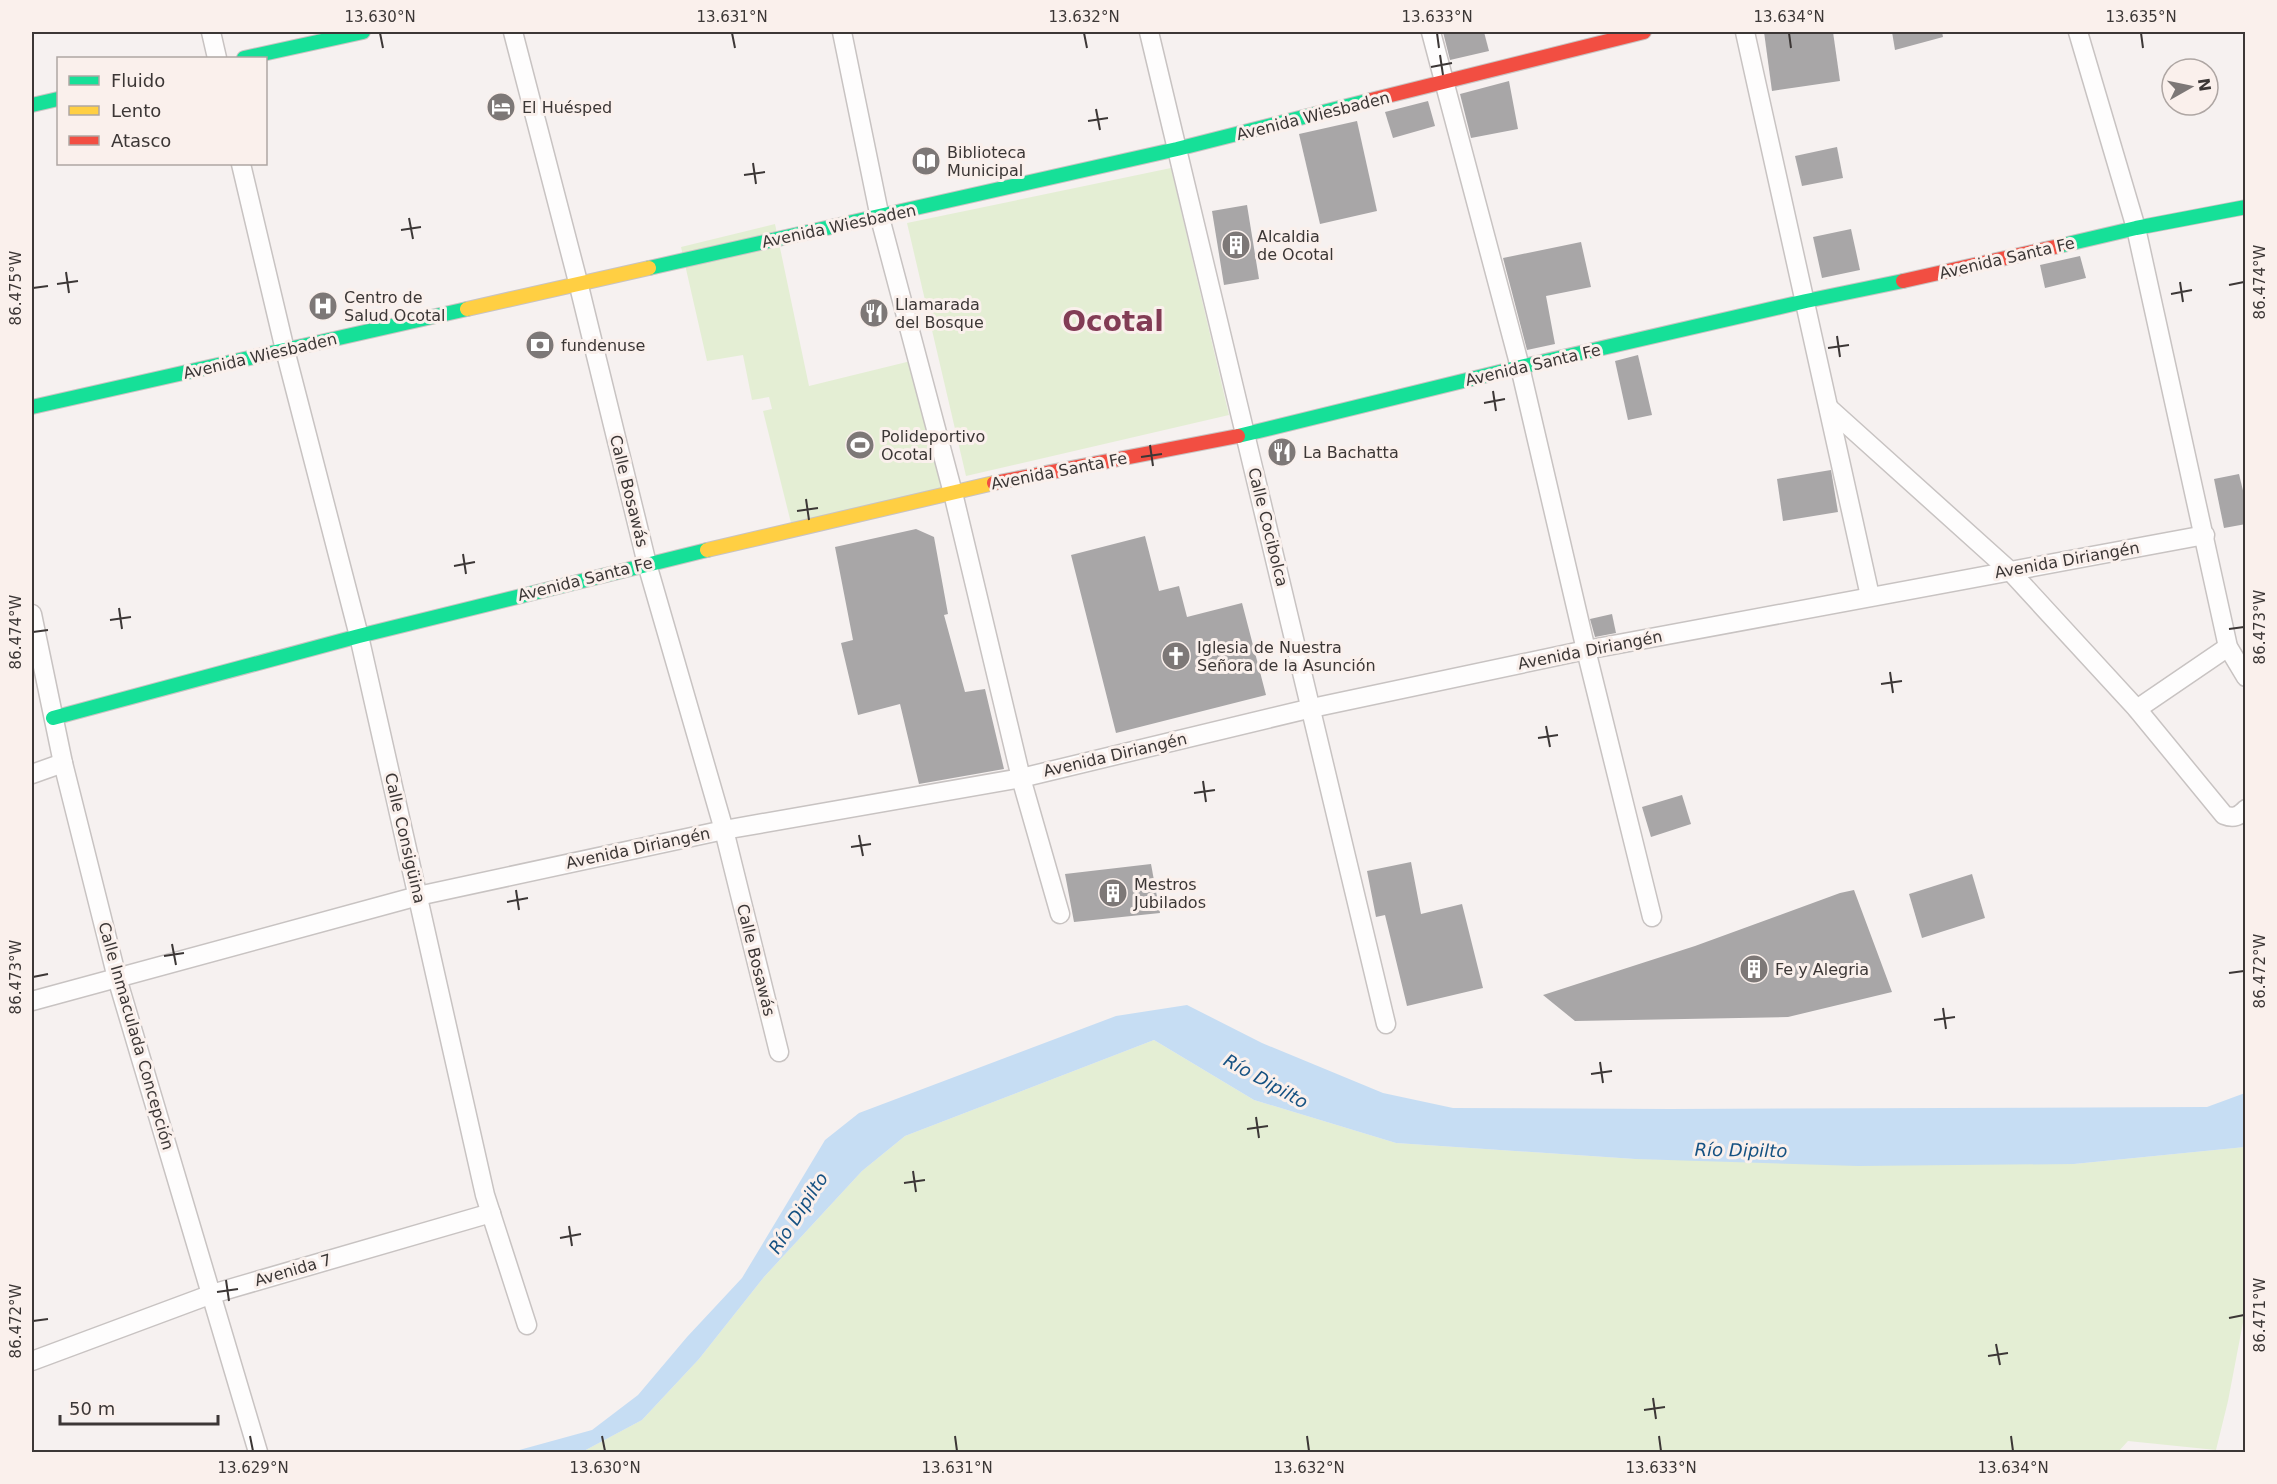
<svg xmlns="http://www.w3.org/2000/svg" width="2277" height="1484" font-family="'DejaVu Sans',sans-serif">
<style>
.green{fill:#e4eed4}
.water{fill:#c6ddf3}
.building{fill:#a8a6a7}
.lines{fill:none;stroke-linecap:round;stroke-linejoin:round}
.street-casing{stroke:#c8c3c2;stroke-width:21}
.fast-casing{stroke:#c8c3c2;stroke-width:16}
.slow-casing{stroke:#c8c3c2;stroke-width:16}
.jam-casing{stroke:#c8c3c2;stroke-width:16}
.street{stroke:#fefdfd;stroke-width:18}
.fast{stroke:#16e098;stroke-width:14}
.slow{stroke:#ffcf43;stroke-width:14}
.jam{stroke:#f24e42;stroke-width:14}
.ticks{fill:none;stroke:#3c3736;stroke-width:2}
.labels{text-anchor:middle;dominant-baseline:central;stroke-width:6;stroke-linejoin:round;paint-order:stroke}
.poi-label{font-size:16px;fill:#3c3736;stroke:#faf0ec;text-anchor:start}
.street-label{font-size:16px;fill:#3c3736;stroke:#faf0ec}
.water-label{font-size:18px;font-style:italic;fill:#155182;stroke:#faf0ec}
.town-label{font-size:28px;font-weight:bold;fill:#823c55;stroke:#faf0ec}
.neatline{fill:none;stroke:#3c3736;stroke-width:2}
.ticks-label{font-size:15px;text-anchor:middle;fill:#3c3736}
</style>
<rect width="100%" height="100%" fill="#f6f1f0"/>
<!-- green -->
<g class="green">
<path d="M1171,168L1229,415L966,476L907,223Z"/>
<path d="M775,224L809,386L919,359L953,493L792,527L763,411L772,409L769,397L752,400L743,355L707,361L681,247Z"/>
<path d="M1154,1040L1254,1100L1396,1143L1635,1159L2074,1164L2245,1147V1312L2228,1401L2216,1450L2128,1441L2118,1452H582L642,1420L699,1359L764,1277L862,1171L905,1136Z"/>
</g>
<!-- water -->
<path class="water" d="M1187,1005L1262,1043L1383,1093L1453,1108L1670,1109L2207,1107L2245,1093V1147L2074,1164L1858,1166L1635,1159L1396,1143L1254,1100L1154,1040L905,1136L862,1171L764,1277L699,1359L642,1420L582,1452H512L592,1430L638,1395L687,1337L742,1278L825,1140L859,1113L1116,1016Z"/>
<!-- building -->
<g class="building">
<path d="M1443,32H1484L1489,51L1450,60Z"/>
<path d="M1764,32H1833L1840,81L1772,91Z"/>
<path d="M1892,32H1942L1943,37L1895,50Z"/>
<path d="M1509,81L1518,129L1471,138L1460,94Z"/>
<path d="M1428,101L1435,126L1393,138L1385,112Z"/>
<path d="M1357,121L1377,211L1320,224L1299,134Z"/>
<path d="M1837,147L1843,178L1802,186L1795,156Z"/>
<path d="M1247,205L1259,279L1224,285L1212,211Z"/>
<path d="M1851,229L1860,270L1822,278L1813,237Z"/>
<path d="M1581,242L1591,287L1546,296L1555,344L1527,350L1503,258Z"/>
<path d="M2080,256L2086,278L2045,288L2040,265Z"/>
<path d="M1638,355L1652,415L1628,420L1615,361Z"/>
<path d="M1831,470L1838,512L1783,521L1777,479Z"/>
<path d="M2239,474L2246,503V524L2224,528L2214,479Z"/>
<path d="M916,529L934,537L948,614L944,615L965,692L985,689L1004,769L919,784L900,704L858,715L841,643L853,640L835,547Z"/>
<path d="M1145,536L1159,591L1179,586L1187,617L1242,603L1266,695L1116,733L1071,555Z"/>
<path d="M1612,614L1616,633L1595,637L1590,619Z"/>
<path d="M1682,795L1691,824L1651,837L1642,807Z"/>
<path d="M1411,862L1421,914L1462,904L1483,988L1407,1006L1385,915L1376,917L1367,871Z"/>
<path d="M1151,864L1160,913L1074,922L1065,874Z"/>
<path d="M1972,874L1985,918L1922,938L1909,894Z"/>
<path d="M1854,890L1892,992L1788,1017L1575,1021L1543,995L1695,946L1840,893Z"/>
</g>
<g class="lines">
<!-- street casing -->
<g class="street-casing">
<g id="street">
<path d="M211,32L217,58"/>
<path d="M513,32L578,282L647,564L724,830L779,1052"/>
<path d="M842,32L880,218L953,493L1021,778L1060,914"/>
<path d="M1149,32L1386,1024"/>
<path d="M1431,32L1520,367L1586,650L1652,917"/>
<path d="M1745,32L1870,596"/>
<path d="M2078,32L2136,228L2228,647L2246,677"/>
<path d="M241,164L285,350L359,636L485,1195L527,1325"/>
<path d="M1830,409L2010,571L2137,709L2224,815C2234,819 2239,816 2246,809"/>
<path d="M32,614L63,763L117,978L258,1452"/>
<path d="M2137,709L2228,647"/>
<path d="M32,774L63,763"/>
<path d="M32,1001L418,896L724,830L1021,778L1312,708L1586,650L2205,535"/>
<path d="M32,1361L212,1294L491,1213"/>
</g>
</g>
<!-- fast casing -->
<g class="fast-casing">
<g id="fast">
<path d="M244,58L363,32"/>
<path d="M32,105L58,99"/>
<path d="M2059,246L2136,228L2246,207"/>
<path d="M649,268L1177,149L1371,100"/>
<path d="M32,407L467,309"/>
<path d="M1238,436L1520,367L1806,301L1903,281"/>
<path d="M53,718L359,636L707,550"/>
</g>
</g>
<!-- slow casing -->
<g class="slow-casing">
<g id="slow">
<path d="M467,309L649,268"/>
<path d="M707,550L994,483"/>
</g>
</g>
<!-- jam casing -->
<g class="jam-casing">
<g id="jam">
<path d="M1371,100L1644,32"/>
<path d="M1903,281L2059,246"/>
<path d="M994,483L1238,436"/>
</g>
</g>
<!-- street -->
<use href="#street" class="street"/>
<!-- fast -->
<use href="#fast" class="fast"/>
<!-- slow -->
<use href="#slow" class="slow"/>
<!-- jam -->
<use href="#jam" class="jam"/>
</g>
<!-- ticks -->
<path class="ticks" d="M380,33L383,48M732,33L735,48M1084,33L1087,48M1437,33L1439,48M1789,33L1791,48M2141,33L2143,48M1440,55L1443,75M1431,67L1452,63M1096,109L1100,130M1088,121L1108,118M753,163L756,184M744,175L765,172M409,218L413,239M401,230L421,227M66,272L69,293M2180,282L2183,302M57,284L78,281M2229,285L2244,282M33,288L48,286M2171,294L2192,290M1837,336L1840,357M1828,348L1849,345M1493,391L1496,411M1484,403L1505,399M1150,445L1153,466M1141,457L1162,454M806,499L809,520M797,511L818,508M463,554L466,574M454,566L475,562M119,608L122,629M110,620L131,617M2229,629L2244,627M33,632L48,630M1890,672L1893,693M1881,684L1902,681M1546,726L1550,747M1538,738L1558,735M1203,781L1206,802M1194,793L1215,790M859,835L863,856M851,847L871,844M516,890L519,910M507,902L528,898M172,944L176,965M164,956L184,953M2229,973L2244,971M33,977L48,974M1943,1008L1946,1029M1934,1020L1955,1017M1600,1062L1603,1083M1591,1074L1612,1071M1256,1117L1259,1138M1247,1129L1268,1126M913,1171L916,1192M904,1183L925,1180M569,1226L572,1246M560,1238L581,1234M226,1280L229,1301M217,1292L238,1289M2229,1318L2244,1315M33,1321L48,1319M1996,1344L2000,1365M1988,1356L2008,1353M1653,1398L1656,1419M1644,1410L1665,1407M250,1436L253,1451M602,1436L605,1451M955,1436L957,1451M1307,1436L1309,1451M1659,1436L1661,1451M2011,1436L2013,1451"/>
<!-- icons -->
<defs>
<g id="hotel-disc" transform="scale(1.5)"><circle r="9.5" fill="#7d7877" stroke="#faf0ec"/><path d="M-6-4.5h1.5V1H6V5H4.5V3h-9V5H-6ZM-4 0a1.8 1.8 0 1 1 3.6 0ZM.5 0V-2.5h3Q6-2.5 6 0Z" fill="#fff"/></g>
<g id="library-disc" transform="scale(1.5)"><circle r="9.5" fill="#7d7877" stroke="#faf0ec"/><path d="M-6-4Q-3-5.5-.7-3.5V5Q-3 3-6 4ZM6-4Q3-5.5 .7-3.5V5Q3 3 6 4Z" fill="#fff"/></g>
<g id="building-disc" transform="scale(1.5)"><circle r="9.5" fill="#7d7877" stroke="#faf0ec"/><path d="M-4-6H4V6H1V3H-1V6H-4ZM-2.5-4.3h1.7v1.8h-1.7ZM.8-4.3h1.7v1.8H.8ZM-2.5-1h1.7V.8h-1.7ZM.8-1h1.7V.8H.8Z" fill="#fff"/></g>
<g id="hospital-disc" transform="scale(1.5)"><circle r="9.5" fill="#7d7877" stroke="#faf0ec"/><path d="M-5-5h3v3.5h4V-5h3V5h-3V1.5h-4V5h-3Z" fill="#fff"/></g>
<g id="restaurant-disc" transform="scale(1.5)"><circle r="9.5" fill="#7d7877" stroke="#faf0ec"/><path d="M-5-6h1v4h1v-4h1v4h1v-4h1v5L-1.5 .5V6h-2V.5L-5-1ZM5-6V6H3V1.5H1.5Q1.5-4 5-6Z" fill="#fff"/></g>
<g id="bank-disc" transform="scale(1.5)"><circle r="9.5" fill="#7d7877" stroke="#faf0ec"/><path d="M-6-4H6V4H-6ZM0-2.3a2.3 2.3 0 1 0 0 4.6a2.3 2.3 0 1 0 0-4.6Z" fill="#fff"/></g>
<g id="stadium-disc" transform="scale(1.5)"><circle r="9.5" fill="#7d7877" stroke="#faf0ec"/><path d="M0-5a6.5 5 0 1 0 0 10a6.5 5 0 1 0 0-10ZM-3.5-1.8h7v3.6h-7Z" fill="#fff"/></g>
<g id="church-disc" transform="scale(1.5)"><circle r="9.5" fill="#7d7877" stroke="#faf0ec"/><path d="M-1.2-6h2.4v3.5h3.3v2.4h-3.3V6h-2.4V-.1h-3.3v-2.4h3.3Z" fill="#fff"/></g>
</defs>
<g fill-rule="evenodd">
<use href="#hotel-disc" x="501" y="107"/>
<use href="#library-disc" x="926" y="161"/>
<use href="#building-disc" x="1236" y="245"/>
<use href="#hospital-disc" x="323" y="306"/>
<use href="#restaurant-disc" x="874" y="313"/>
<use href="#bank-disc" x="540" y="345"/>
<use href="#stadium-disc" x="860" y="445"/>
<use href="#restaurant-disc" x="1282" y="452"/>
<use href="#church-disc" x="1176" y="656"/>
<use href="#building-disc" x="1113" y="893"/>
<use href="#building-disc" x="1754" y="969"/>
</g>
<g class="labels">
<!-- poi labels -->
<g class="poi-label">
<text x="522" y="107">El Huésped</text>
<text x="947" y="152">Biblioteca<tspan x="947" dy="18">Municipal</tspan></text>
<text x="1257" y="236">Alcaldia<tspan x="1257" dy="18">de Ocotal</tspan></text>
<text x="344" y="297">Centro de<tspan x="344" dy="18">Salud Ocotal</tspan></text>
<text x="895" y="304">Llamarada<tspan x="895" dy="18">del Bosque</tspan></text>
<text x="561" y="345">fundenuse</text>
<text x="881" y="436">Polideportivo<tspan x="881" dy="18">Ocotal</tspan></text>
<text x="1303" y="452">La Bachatta</text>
<text x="1197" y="647">Iglesia de Nuestra<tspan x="1197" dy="18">Señora de la Asunción</tspan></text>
<text x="1134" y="884">Mestros<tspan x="1134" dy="18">Jubilados</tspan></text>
<text x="1775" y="969">Fe y Alegria</text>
</g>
<!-- street labels -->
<g class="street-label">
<text transform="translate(1313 116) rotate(-14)">Avenida Wiesbaden</text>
<text transform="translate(839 226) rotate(-12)">Avenida Wiesbaden</text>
<text transform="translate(2007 258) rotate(-13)">Avenida Santa Fe</text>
<text transform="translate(260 356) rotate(-13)">Avenida Wiesbaden</text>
<text transform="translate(1533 365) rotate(-13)">Avenida Santa Fe</text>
<text transform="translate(1059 471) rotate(-11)">Avenida Santa Fe</text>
<text transform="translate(629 491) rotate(76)">Calle Bosawás</text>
<text transform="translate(1268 527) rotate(76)">Calle Cocibolca</text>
<text transform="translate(2067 560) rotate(-10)">Avenida Diriangén</text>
<text transform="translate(585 579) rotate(-14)">Avenida Santa Fe</text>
<text transform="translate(1590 650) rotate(-11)">Avenida Diriangén</text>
<text transform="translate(1115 755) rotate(-13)">Avenida Diriangén</text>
<text transform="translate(405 838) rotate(77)">Calle Consigüina</text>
<text transform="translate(638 848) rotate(-12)">Avenida Diriangén</text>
<text transform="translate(756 960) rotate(76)">Calle Bosawás</text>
<text transform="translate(136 1036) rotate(74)">Calle Inmaculada Concepción</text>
<text transform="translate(293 1270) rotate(-16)">Avenida 7</text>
</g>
<!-- water labels -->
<g class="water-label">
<text transform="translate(1266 1081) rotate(29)">Río Dipilto</text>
<text transform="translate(1741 1150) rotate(1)">Río Dipilto</text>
<text transform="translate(798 1213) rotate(-57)">Río Dipilto</text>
</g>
<!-- town labels -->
<g class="town-label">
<text x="1113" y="321">Ocotal</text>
</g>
</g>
<!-- border -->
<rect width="2277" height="1484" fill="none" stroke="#faf0ec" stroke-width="66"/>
<!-- legend -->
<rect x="57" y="57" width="210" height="108" fill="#faf0ec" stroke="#aea6a3" stroke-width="1.5"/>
<rect x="69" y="76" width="30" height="9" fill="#16e098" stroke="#aea6a3" stroke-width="1.5"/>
<text x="111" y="87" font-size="18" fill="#3c3736">Fluido</text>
<rect x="69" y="106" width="30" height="9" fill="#ffcf43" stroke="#aea6a3" stroke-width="1.5"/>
<text x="111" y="117" font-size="18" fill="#3c3736">Lento</text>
<rect x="69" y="136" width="30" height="9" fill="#f24e42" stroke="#aea6a3" stroke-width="1.5"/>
<text x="111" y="147" font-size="18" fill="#3c3736">Atasco</text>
<!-- north arrow -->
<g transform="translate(2190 87) rotate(81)"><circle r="28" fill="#faf0ec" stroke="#aea6a3" stroke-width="1.5"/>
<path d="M0-4.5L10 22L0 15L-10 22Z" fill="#7d7877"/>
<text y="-9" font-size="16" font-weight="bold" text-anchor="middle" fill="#3c3736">N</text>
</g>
<!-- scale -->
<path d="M60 1415v9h158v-9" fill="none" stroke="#3c3736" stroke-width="3"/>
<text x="69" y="1415" font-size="18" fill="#3c3736" stroke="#faf0ec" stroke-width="4.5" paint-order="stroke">50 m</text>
<rect x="33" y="33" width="2211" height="1418" class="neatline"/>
<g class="ticks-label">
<text x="380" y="22">13.630°N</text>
<text x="732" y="22">13.631°N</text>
<text x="1084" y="22">13.632°N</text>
<text x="1437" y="22">13.633°N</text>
<text x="1789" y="22">13.634°N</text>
<text x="2141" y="22">13.635°N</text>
<text transform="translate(2260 282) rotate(-90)" y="5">86.474°W</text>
<text transform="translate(16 288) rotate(-90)" y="5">86.475°W</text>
<text transform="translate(2260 627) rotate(-90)" y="5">86.473°W</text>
<text transform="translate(16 632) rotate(-90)" y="5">86.474°W</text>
<text transform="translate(2260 971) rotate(-90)" y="5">86.472°W</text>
<text transform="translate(16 977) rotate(-90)" y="5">86.473°W</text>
<text transform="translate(2260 1315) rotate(-90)" y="5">86.471°W</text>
<text transform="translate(16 1321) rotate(-90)" y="5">86.472°W</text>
<text x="253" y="1473">13.629°N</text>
<text x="605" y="1473">13.630°N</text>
<text x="957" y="1473">13.631°N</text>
<text x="1309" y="1473">13.632°N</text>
<text x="1661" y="1473">13.633°N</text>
<text x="2013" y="1473">13.634°N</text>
</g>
</svg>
